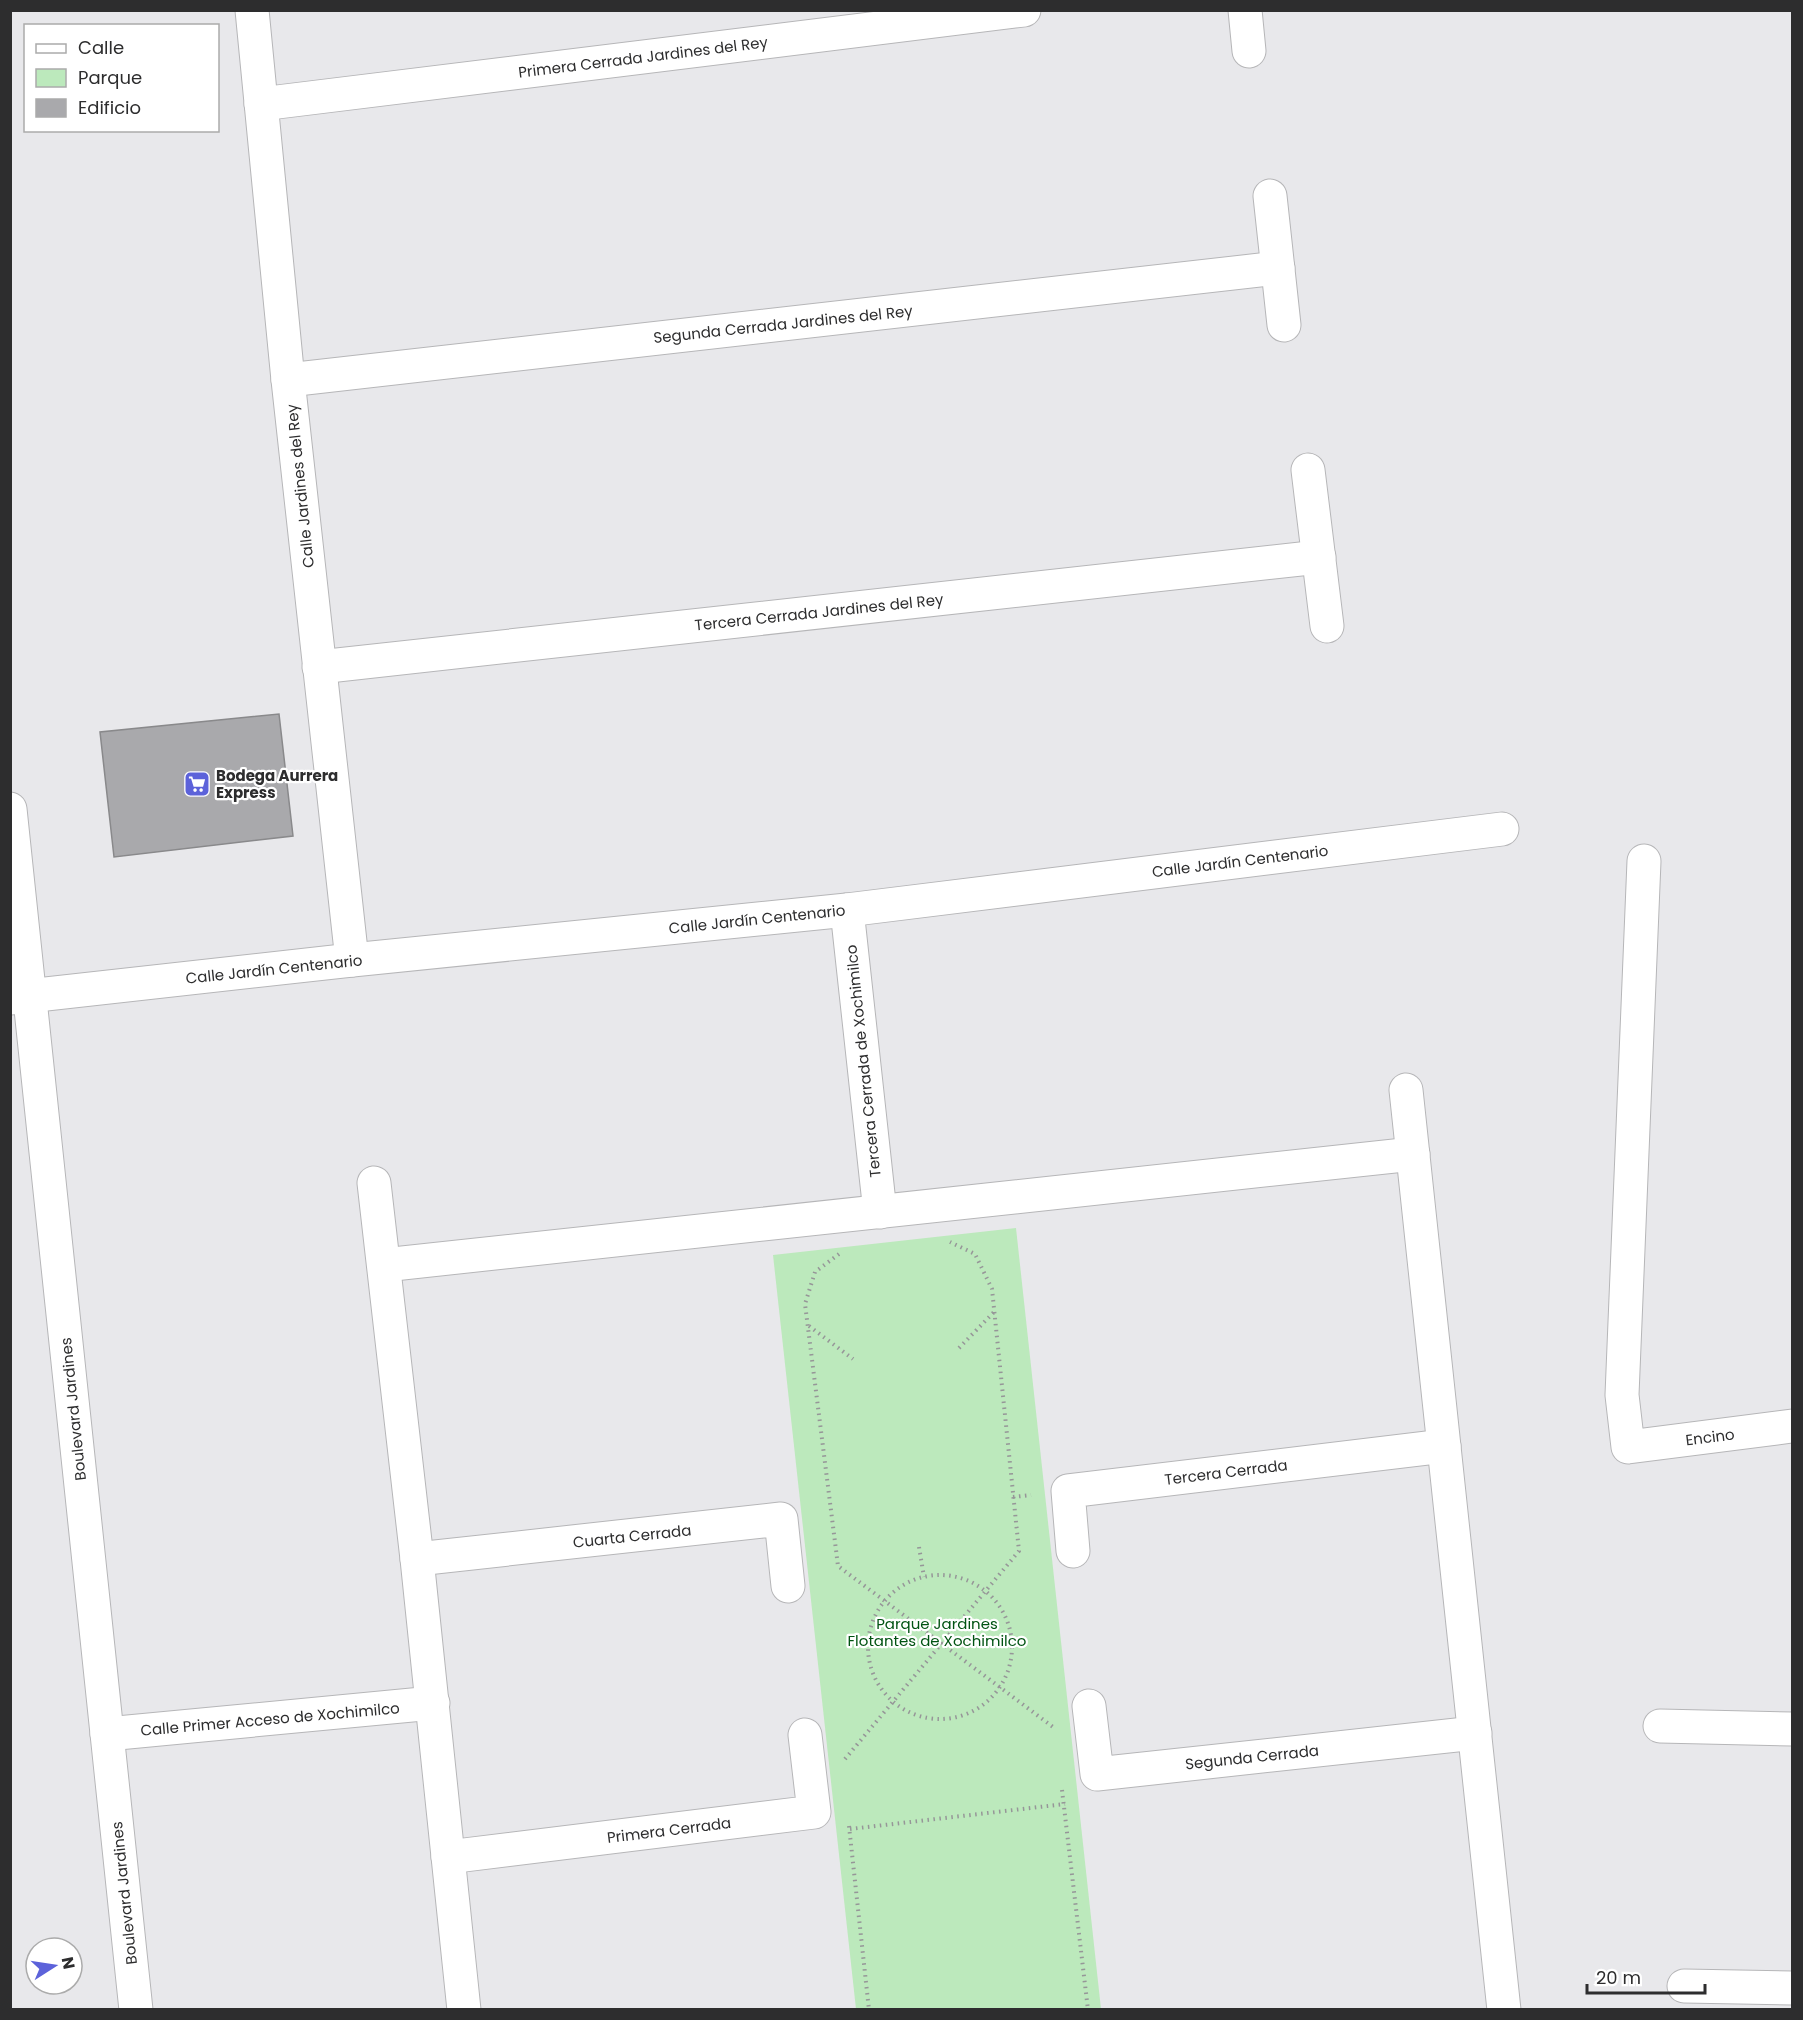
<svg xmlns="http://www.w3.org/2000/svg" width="1803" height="2020" font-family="Poppins,sans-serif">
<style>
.green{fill:#bce9bc}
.building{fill:#a9a9ac;stroke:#89898b;stroke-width:1.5}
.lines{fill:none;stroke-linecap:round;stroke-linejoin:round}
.minor-casing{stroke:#b6b6b8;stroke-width:35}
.tertiary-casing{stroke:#b6b6b8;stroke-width:35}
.path{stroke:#969698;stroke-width:4;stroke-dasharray:1.5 4.5;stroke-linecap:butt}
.minor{stroke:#fff;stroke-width:33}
.tertiary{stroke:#fff;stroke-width:33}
.labels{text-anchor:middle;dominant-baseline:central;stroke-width:4.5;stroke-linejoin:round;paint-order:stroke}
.street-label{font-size:15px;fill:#2d2d2e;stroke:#fff}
.poi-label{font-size:15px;font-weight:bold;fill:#2d2d2e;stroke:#fff;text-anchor:start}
.park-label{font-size:15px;fill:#005312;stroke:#fff}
</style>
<rect width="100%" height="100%" fill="#e8e8eb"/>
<!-- green -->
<path class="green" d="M1016,1228L1101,2009H856L773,1255Z"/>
<!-- building -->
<path class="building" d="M279,714L293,836L114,857L100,732Z"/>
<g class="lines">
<!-- minor casing -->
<g class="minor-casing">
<g id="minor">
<path d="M252,10L288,380L352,960"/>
<path d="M1245,10L1249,51"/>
<path d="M261,104L1024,10"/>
<path d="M1270,196L1284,325"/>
<path d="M288,380L1278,268"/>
<path d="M1308,470L1327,626"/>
<path d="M319,667L1319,557"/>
<path d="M1644,861L1622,1395L1628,1447L1792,1426"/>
<path d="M847,910L880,1212"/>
<path d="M10,998L352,960L847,910L1502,829"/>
<path d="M1406,1090L1504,2010"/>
<path d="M374,1183L417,1559L464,2010"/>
<path d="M384,1265L1413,1154"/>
<path d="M1073,1551L1068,1491L1444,1446"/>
<path d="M417,1559L781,1519L788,1586"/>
<path d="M1089,1706L1097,1774L1475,1733"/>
<path d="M1660,1726L1792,1729"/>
<path d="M107,1734L433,1703"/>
<path d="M448,1857L814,1812L805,1735"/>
<path d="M1684,1986L1792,1988"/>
</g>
</g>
<!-- tertiary casing -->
<g class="tertiary-casing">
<path id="tertiary" d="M10,809L136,2010"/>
</g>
<!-- path -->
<g class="path">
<path d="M839,1254L815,1272L805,1304L838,1566L1053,1727"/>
<path d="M809,1326L853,1359"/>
<path d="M959,1348L994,1312"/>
<path d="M1013,1497L1031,1495"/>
<path d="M919,1547L924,1577"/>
<circle cx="940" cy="1647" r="72"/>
<path d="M845,1759L1019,1551L992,1289L975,1254L950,1242"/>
<path d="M1062,1790L1088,2010"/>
<path d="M849,1826L869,2010"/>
<path d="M850,1829L1065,1804"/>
</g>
<!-- minor -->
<use href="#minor" class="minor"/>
<!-- tertiary -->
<use href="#tertiary" class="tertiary"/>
</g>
<!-- icons -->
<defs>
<g id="supermarket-square" transform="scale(1.35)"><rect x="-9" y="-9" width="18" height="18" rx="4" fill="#5c62da" stroke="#fff"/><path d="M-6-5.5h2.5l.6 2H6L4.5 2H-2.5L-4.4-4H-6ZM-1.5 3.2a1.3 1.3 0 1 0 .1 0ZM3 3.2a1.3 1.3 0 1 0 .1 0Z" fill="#fff"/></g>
</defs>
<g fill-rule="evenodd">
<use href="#supermarket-square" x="197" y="784"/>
</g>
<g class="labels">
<!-- street labels -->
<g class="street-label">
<text transform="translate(643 57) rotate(-7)">Primera Cerrada Jardines del Rey</text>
<text transform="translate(783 324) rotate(-6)">Segunda Cerrada Jardines del Rey</text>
<text transform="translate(300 486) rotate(-96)">Calle Jardines del Rey</text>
<text transform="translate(819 612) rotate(-6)">Tercera Cerrada Jardines del Rey</text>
<text transform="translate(1240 861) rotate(-7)">Calle Jardín Centenario</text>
<text transform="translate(757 919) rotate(-6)">Calle Jardín Centenario</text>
<text transform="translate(274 969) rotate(-6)">Calle Jardín Centenario</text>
<text transform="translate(863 1061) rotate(-96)">Tercera Cerrada de Xochimilco</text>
<text transform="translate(73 1409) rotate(-96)">Boulevard Jardines</text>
<text transform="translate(1710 1437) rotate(-7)">Encino</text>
<text transform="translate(1226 1472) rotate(-7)">Tercera Cerrada</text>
<text transform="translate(632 1536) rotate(-6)">Cuarta Cerrada</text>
<text transform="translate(270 1719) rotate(-5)">Calle Primer Acceso de Xochimilco</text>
<text transform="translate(1252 1757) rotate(-6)">Segunda Cerrada</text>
<text transform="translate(669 1830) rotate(-7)">Primera Cerrada</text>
<text transform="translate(124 1893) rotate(-96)">Boulevard Jardines</text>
</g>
<!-- poi labels -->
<g class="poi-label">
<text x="216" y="775">Bodega Aurrera<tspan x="216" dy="17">Express</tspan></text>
</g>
<!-- park labels -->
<g class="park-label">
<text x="937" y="1623">Parque Jardines<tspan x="937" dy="17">Flotantes de Xochimilco</tspan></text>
</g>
</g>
<!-- border -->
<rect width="1803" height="2020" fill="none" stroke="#2d2d2e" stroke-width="24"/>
<!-- legend -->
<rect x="24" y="24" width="195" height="108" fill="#ffffff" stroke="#ababab" stroke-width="1.5"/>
<rect x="36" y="44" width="30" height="9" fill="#ffffff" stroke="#ababab" stroke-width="1.5"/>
<text x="78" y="54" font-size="18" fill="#2d2d2e">Calle</text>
<rect x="36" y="69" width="30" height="18" fill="#bce9bc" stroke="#ababab" stroke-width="1.5"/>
<text x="78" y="84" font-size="18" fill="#2d2d2e">Parque</text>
<rect x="36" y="99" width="30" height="18" fill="#a9a9ac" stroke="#ababab" stroke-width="1.5"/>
<text x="78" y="114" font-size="18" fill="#2d2d2e">Edificio</text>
<!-- north arrow -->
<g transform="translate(54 1966) rotate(78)"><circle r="28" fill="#ffffff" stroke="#ababab" stroke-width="1.5"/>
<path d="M0-4.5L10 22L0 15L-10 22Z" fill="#5c62da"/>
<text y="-9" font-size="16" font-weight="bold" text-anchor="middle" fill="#2d2d2e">N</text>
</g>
<!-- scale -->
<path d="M1587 1984v9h118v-9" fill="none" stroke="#2d2d2e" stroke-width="3"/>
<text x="1596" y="1984" font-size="18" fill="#2d2d2e" stroke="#ffffff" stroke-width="4.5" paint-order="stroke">20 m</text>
</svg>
